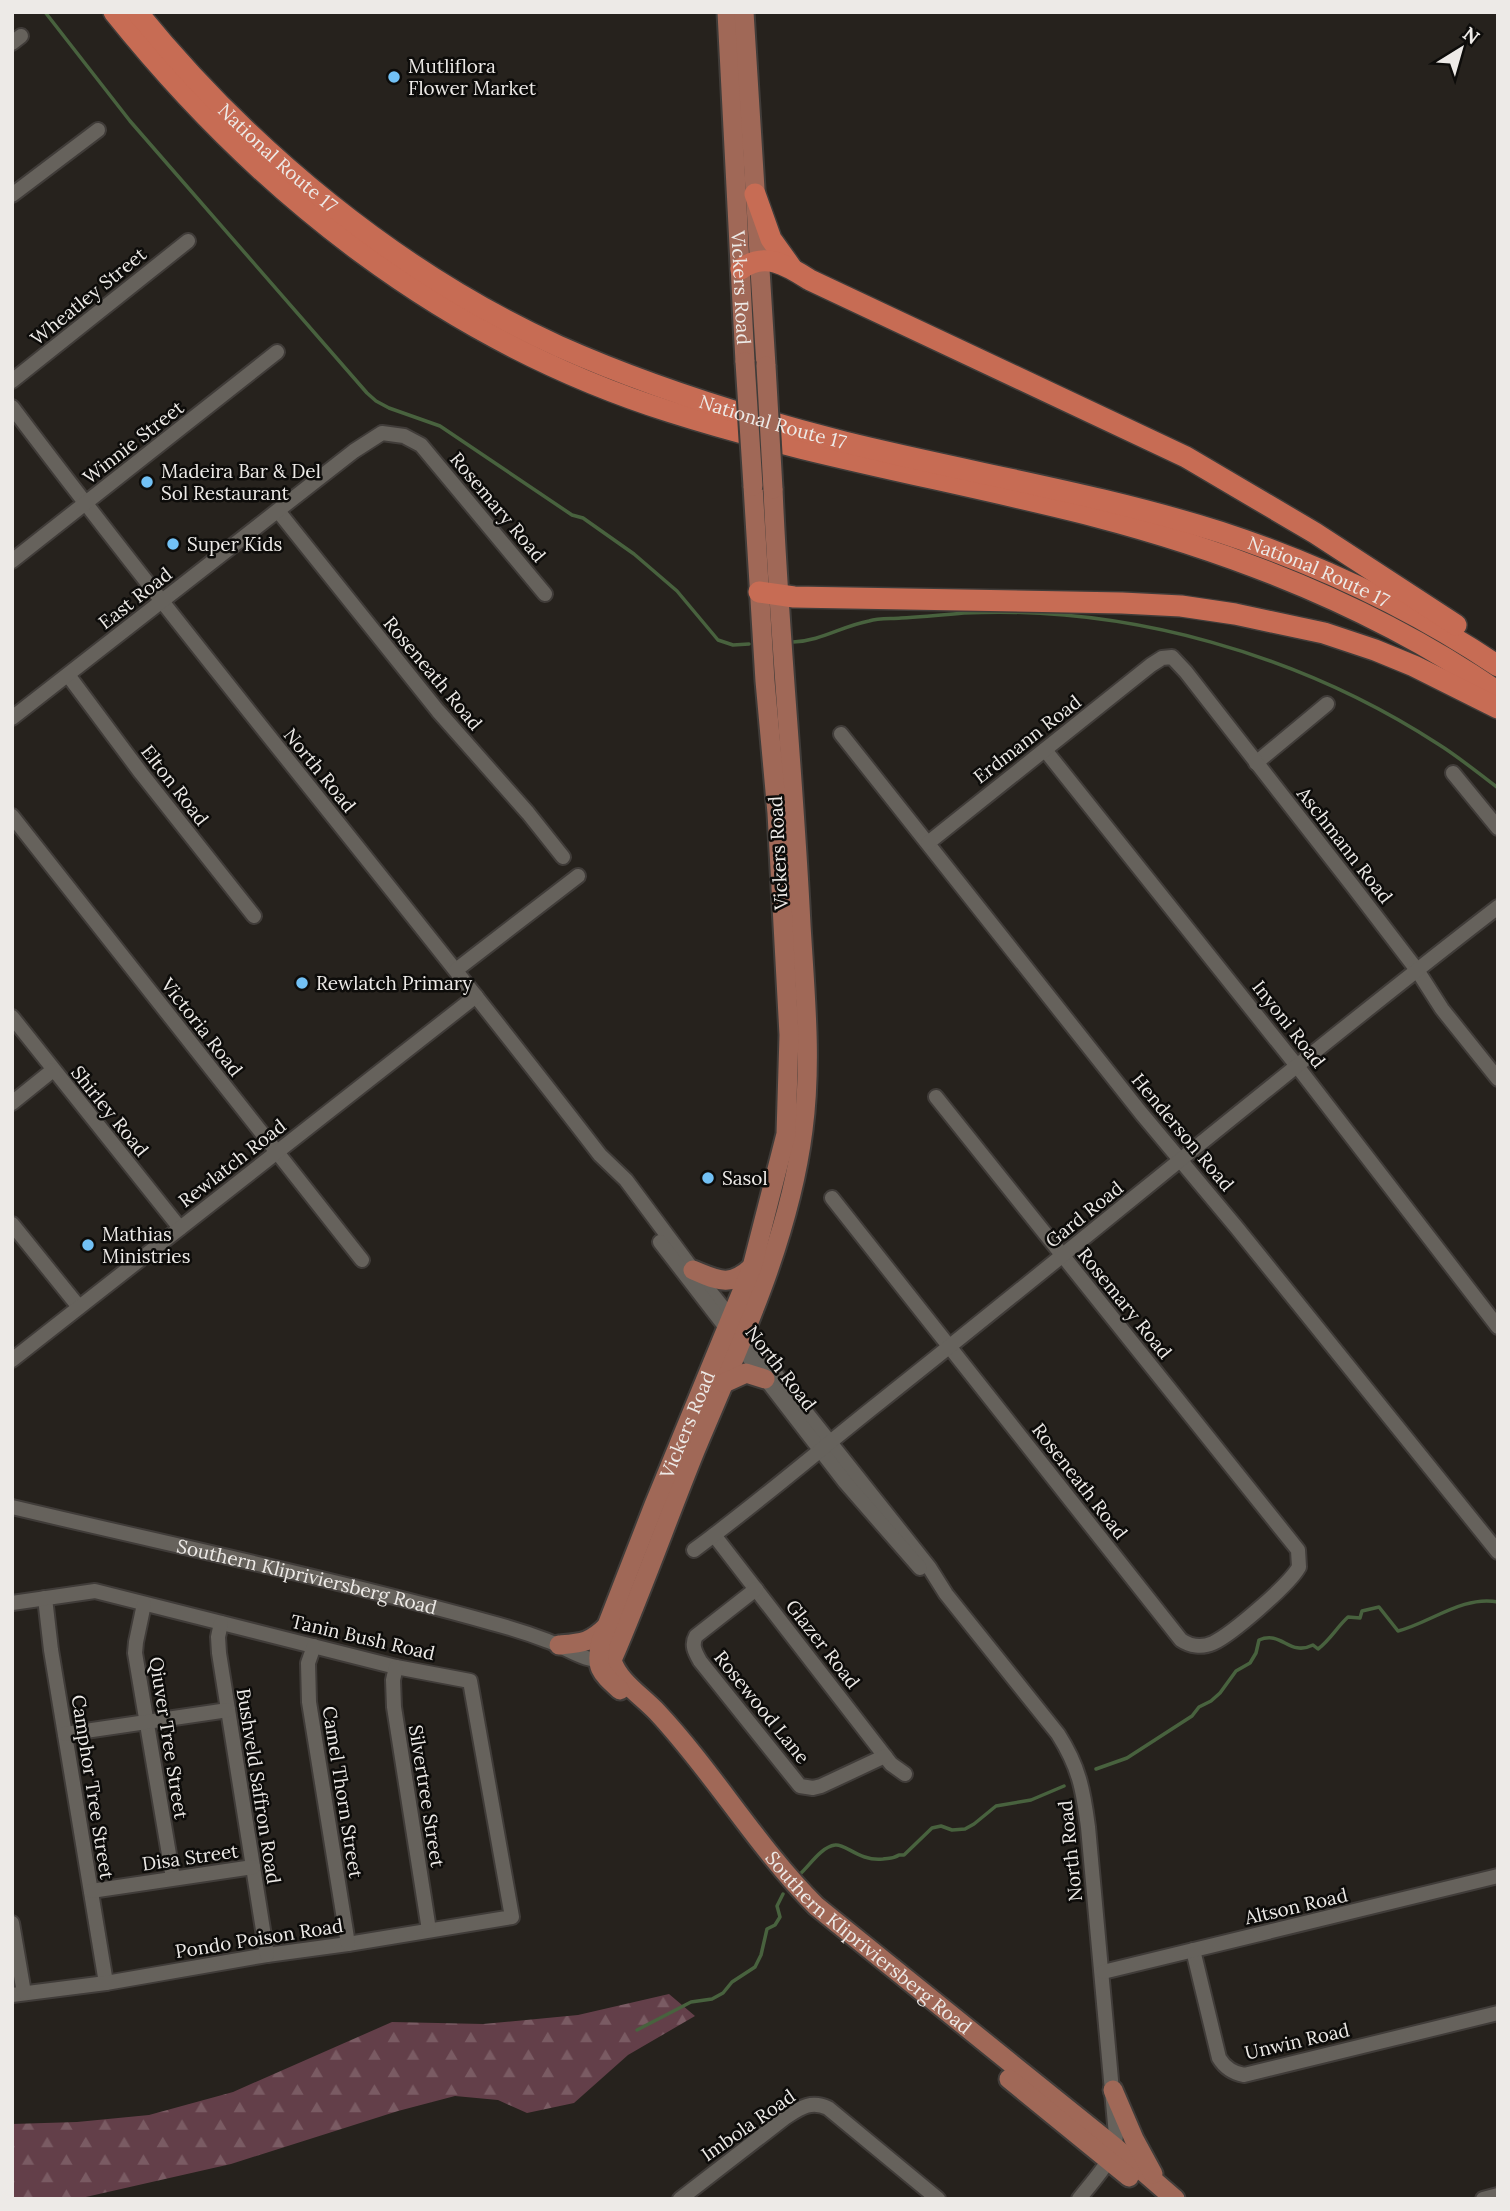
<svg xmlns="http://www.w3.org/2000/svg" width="1510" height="2211" font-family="Lora,serif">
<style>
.forest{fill:url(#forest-firs)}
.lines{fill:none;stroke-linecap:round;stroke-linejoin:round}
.stream{stroke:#48623e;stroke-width:3.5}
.minor-casing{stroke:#403c39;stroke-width:18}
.major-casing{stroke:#403c39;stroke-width:23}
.highway-casing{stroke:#403c39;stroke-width:24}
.minor{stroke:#66625c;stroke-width:14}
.major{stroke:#a06857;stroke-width:19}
.highway{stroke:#c76c54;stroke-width:21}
.major-bridge-casing{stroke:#403c39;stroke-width:23;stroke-linecap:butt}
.major-bridge{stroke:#a06857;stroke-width:19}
.poi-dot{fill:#72c1f5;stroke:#0d0c0a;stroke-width:2.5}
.labels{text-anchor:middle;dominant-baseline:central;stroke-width:5;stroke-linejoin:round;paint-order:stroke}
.poi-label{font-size:19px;fill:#edeae7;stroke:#0d0c0a;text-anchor:start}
.street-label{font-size:19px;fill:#edeae7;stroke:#0d0c0a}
</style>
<defs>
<pattern id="forest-firs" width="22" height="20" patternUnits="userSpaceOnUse" patternTransform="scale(1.75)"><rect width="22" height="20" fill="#633f49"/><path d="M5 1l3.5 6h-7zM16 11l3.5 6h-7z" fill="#7a5b63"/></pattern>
</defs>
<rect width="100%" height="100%" fill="#26221d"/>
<!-- forest -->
<path class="forest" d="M669,1994L695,2016L628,2055L574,2103L527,2113L498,2100L455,2096L398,2111L231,2164L77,2199H12V2124L77,2122L149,2115L233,2092L392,2022L483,2024L578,2015Z"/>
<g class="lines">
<!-- stream -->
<g class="stream">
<path d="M45,12L130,121L367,393L376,401L389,408L440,426L572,515L583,518L634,554L677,591L718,640L733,645L749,644"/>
<path d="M793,642C821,641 842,626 869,621C879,618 891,619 901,618C922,617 943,615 964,613C1128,605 1301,655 1438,744C1459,757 1478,773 1498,788"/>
<path d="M1096,1769L1127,1758L1192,1716L1199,1707L1211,1701L1220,1693L1236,1671L1250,1663L1256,1653L1259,1640C1282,1630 1289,1657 1313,1645L1318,1649C1330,1640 1337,1627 1348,1617L1360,1618L1362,1611L1379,1607L1398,1631C1430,1623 1463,1595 1498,1602"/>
<path d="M800,1874C810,1865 821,1847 835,1845C845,1843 860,1862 883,1859C889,1858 893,1859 899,1855H904L932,1828L941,1826L952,1830L965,1829L974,1824L996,1806L1031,1800L1064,1786"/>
<path d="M637,2030L691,2002L712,1999L723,1993L732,1982L755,1967L761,1955L767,1929L775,1925L780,1917L777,1906L783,1894"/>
</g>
<!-- minor casing -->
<g class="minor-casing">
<g id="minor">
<path d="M12,43L21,36"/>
<path d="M12,195L98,130"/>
<path d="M12,381L188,241"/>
<path d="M12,407C203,660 407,904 600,1155L626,1180L693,1270L929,1567L946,1594L1058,1734C1079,1767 1083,1789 1088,1827L1116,2135C1115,2160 1094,2179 1079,2199"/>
<path d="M278,511L438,711L528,813L563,857"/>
<path d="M12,561L277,352"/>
<path d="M68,675L141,773L254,916"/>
<path d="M12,718L354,451L382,433L404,436L421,445L545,594"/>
<path d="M841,734L1141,1113L1237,1228L1498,1552"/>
<path d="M1045,750L1297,1066L1498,1327"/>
<path d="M1256,763L1327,704"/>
<path d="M1453,773L1498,828"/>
<path d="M12,816L362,1260"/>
<path d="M928,843L1151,665L1162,658L1172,657L1186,672L1352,885L1417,970L1442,1009L1498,1079"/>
<path d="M456,970L578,876"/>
<path d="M12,1017L180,1228"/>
<path d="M12,1103L53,1070"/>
<path d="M832,1198L1181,1640C1190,1646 1202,1648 1213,1643C1232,1634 1289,1585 1299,1567L1298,1550L936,1097"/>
<path d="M12,1224L79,1307"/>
<path d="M660,1242L845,1482L920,1568"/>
<path d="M12,1360L476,996"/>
<path id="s1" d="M12,1507C172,1545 334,1579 492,1623C511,1628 530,1634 548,1641C568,1648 586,1663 607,1660"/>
<path d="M714,1535L891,1764L905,1774"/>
<path d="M694,1550C758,1503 818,1451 880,1402C1087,1238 1289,1068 1498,907"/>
<path d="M756,1589L696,1636C691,1645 695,1652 700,1661L800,1786L813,1788L821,1786L885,1756"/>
<path d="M45,1598L51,1650L106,1983"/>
<path d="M12,1603L95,1591L396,1667L470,1681L512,1917L348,1944L267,1955L106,1983L12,1995"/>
<path d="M144,1604L136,1642L135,1653L173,1878"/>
<path d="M221,1623L218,1637L219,1653L267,1955"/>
<path d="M314,1646L308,1663L309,1702L348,1944"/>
<path d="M396,1667L393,1680L394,1707L429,1930"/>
<path d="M65,1734L228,1710"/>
<path d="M91,1891L253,1867"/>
<path d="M12,1923L24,1993"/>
<path d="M1193,1950L1219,2058C1225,2068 1233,2073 1244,2075L1498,2013"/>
<path d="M1103,1972L1498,1876"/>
<path d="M680,2199L786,2117C800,2108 811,2100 828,2108L938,2199"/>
<path d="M1483,2199L1498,2195"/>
</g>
</g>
<!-- major casing -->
<g class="major-casing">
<g id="major">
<path id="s2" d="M727,12L745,362"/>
<path d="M744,12L766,366"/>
<path id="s3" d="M773,489C779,635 794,779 801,925C805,993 812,1062 803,1130C789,1242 738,1348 695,1451C667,1520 642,1591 612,1660C618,1681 642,1696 657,1712C714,1773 757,1847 816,1906L1116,2148L1175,2199"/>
<path d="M693,1270C718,1280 729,1288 752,1267"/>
<path d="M724,1383L746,1373L765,1379"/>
<path d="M559,1645C582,1643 590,1643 607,1626"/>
<path id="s4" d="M620,1690C600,1672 595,1668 601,1641L654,1505L752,1267L786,1134L789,1035L777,813L765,681L753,486"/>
<path d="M1009,2079L1129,2177"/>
<path d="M1113,2090L1134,2139L1153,2174"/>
</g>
</g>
<!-- highway casing -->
<g class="highway-casing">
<g id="highway">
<path d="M114,12C260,194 446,341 671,412C809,456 953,480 1094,516C1236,553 1376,608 1498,692"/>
<path id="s5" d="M137,12C249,150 396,272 558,346C650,387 746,417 844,442C969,473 1097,493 1220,532C1318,564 1413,609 1498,666"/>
<path d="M755,194L771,239L791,267"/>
<path d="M741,269C766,251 788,266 810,280L1186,457L1315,533L1456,625"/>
<path d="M759,592L794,597L1122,603L1181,606L1235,614L1324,633L1375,650L1414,666L1498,708"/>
</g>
</g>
<!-- minor -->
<use href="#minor" class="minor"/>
<!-- major -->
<use href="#major" class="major"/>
<!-- highway -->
<use href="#highway" class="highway"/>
<!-- major-bridge casing -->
<g class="major-bridge-casing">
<g id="major-bridge">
<path d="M745,362L753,486"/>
<path d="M766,366L773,489"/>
</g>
</g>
<!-- major-bridge -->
<use href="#major-bridge" class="major-bridge"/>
</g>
<!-- markers -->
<g class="poi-dot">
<circle cx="394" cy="77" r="7"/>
<circle cx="147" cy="482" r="7"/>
<circle cx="173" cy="544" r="7"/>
<circle cx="302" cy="983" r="7"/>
<circle cx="708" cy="1178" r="7"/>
<circle cx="88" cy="1245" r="7"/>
</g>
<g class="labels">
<!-- poi labels -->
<g class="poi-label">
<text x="408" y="66">Mutliflora<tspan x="408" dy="22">Flower Market</tspan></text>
<text x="161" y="471">Madeira Bar &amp; Del<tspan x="161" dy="22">Sol Restaurant</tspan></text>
<text x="187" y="544">Super Kids</text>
<text x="316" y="983">Rewlatch Primary</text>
<text x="722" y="1178">Sasol</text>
<text x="102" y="1234">Mathias<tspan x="102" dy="22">Ministries</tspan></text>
</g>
<!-- street labels -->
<g class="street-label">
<text stroke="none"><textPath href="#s5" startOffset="203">National Route 17</textPath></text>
<text stroke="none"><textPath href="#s2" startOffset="276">Vickers Road</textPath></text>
<text transform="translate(88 296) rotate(-39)">Wheatley Street</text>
<text stroke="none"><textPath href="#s5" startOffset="770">National Route 17</textPath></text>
<text transform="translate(133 442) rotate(-38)">Winnie Street</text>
<text transform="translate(498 507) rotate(50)">Rosemary Road</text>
<text stroke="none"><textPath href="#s5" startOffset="1337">National Route 17</textPath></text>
<text transform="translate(135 598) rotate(-38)">East Road</text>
<text transform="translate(433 673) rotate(50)">Roseneath Road</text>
<text transform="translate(1027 739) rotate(-38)">Erdmann Road</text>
<text transform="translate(320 770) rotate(51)">North Road</text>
<text transform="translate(175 785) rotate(52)">Elton Road</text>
<text transform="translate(1345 845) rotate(52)">Aschmann Road</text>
<text transform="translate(778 853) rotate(-93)">Vickers Road</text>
<text transform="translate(1289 1024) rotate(52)">Inyoni Road</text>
<text transform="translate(202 1027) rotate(52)">Victoria Road</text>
<text transform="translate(110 1111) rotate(51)">Shirley Road</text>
<text transform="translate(1183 1132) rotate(50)">Henderson Road</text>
<text transform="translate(232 1163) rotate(-38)">Rewlatch Road</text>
<text transform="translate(1084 1214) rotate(-39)">Gard Road</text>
<text transform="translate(1125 1303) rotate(51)">Rosemary Road</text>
<text transform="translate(781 1368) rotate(52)">North Road</text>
<text stroke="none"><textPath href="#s4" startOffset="290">Vickers Road</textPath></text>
<text transform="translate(1080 1481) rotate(52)">Roseneath Road</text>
<text stroke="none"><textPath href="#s1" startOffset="303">Southern Klipriviersberg Road</textPath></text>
<text transform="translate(363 1637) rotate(13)">Tanin Bush Road</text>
<text transform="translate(823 1644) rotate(52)">Glazer Road</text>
<text transform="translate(762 1707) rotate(51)">Rosewood Lane</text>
<text transform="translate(169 1738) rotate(81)">Qiuver Tree Street</text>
<text transform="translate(259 1786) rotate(81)">Bushveld Saffron Road</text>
<text transform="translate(93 1787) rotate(81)">Camphor Tree Street</text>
<text transform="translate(343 1792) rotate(81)">Camel Thorn Street</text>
<text transform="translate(427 1796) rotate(81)">Silvertree Street</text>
<text transform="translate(1070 1851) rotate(-96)">North Road</text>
<text transform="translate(190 1857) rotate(-8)">Disa Street</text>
<text transform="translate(1296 1906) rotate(-13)">Altson Road</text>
<text transform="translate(259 1938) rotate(-9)">Pondo Poison Road</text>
<text stroke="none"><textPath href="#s3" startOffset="1591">Southern Klipriviersberg Road</textPath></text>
<text transform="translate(1297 2041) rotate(-13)">Unwin Road</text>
<text transform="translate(748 2125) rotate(-35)">Imbola Road</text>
</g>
</g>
<!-- border -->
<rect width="1510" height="2211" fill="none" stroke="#edeae7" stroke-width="28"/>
<!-- north arrow -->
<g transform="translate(1461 49) rotate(37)" stroke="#0d0c0a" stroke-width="5" paint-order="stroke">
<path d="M0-5L12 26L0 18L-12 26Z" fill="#edeae7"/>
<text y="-10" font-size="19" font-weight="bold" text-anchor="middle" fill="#edeae7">N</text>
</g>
</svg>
